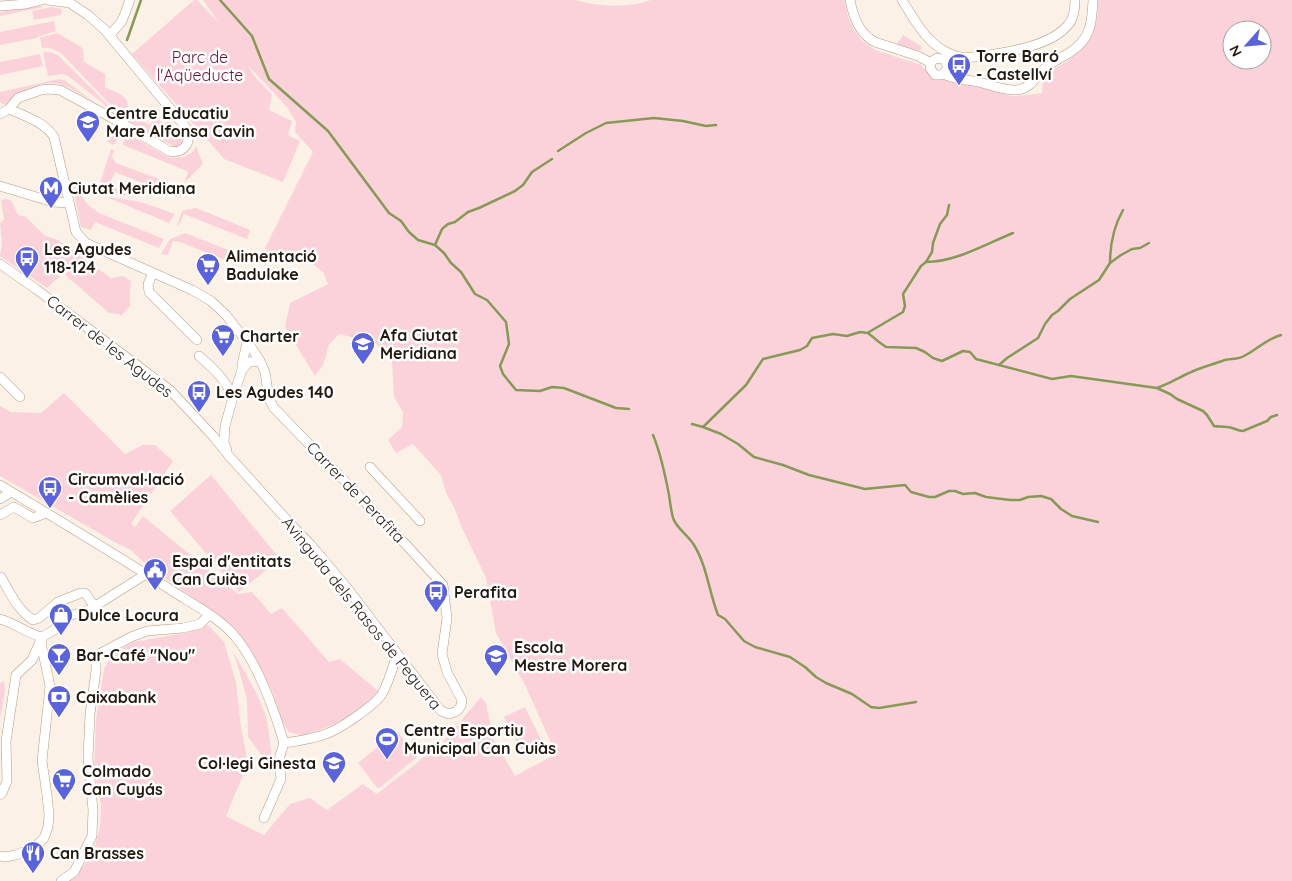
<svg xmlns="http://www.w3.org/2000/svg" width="1292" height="881" font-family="Quicksand,sans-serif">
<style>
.green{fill:#fcd2da;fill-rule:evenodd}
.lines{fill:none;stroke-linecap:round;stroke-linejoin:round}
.stream{stroke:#869957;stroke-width:2.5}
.minor-casing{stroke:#b69b82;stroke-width:10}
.minor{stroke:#fff;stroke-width:9}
.labels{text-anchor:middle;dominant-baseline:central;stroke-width:5;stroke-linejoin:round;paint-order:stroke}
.poi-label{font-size:16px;font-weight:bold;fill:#23190f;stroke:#fff;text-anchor:start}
.park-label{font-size:16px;fill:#6a1231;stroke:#fff}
.street-label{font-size:16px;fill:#23190f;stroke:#fff}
</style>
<rect width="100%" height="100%" fill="#fcf1e6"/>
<!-- green -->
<g class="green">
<path d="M194,0H197L219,23L203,0H576C599,7 629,8 651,0H844L848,17L854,30L861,40L875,50L921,65L931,77L979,87L1012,96L1028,95L1042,93L1043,80L1047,73L1069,60L1080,51L1091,37L1097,19L1098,0H1292V881H68L79,872L93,852L100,827L101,805L94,771L96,719L104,669L112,655L133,642L185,633L208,625L224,642L236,682L241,727L248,763L226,816L264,835L290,804L310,798L327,810L363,784L377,794L442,743L481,697L486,703L493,738L515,776L556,754L525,685L496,633L486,578L462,528L454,507L446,493L441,475L413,444L396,453L388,440L402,427L403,412L394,397L392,362L375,343L339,334L329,345L323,365L315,376L285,327L290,303L328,284L323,272L299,254L275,261L265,248L313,152L295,132L296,122L286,106L256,74L249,66V68L257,79L272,95L269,110L292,121L288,135L300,141L283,182L224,159L132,54ZM1232,30H1262V60H1232Z"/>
<path d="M40,6L43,7L0,16V12Z"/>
<path d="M52,7L62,9L61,15L34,20L32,11Z"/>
<path d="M54,21L56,31L37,37V38L0,45V32Z"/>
<path d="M57,33L80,46L83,50L84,62L105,74V87C112,91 124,94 127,101C128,105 128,109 129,114L150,125L154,118L165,123L169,119L183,137C184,142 180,147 175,147L124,119L62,54C54,49 50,47 42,48L40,38Z"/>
<path d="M903,35L921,46V50H919L918,52L896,45Z"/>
<path d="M46,52H51L59,56L113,110L115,114L108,110L105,105L68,76L62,74L48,76L43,53Z"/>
<path d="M40,54L43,66L0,75V62Z"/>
<path d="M59,79L66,81L95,103C82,95 65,82 49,83C43,83 37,86 31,88C20,92 13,96 5,105L0,102V92Z"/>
<path d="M114,128L120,131L117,141L113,145L107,141Z"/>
<path d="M125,132L168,157C179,159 192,157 196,146L203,164L184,183L188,173L187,171L123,145Z"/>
<path d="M111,149L114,150L112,157L116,163L186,189L180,198L115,172L110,183L111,184L110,186L137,197L107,193L100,183Z"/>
<path d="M72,184L88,205L99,213L164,239L159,248L95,222L91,230L81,227Z"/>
<path d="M109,197L141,202L175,214L169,223L109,198Z"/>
<path d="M5,199L11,200L18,215L26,217L44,235L58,240L111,278L123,276L131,281L130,289L125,288L130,289V306L121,316L119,314L109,313L63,273L47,288L0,256L2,243L0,223L4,220L1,200Z"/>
<path d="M195,208L199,209L250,230L247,239L184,214L179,225L177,226L182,211Z"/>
<path d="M185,233L241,255L237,265L180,242L173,241L168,255L161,254L170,239Z"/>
<path d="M64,393L125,454L142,445H155L173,461L131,524L135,527L143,516L238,594L252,592L271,614L282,608L329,662L340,659L378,691C363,710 339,724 316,731C312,732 308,735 304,735C300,735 294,733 289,732L282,722L273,693L251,650L235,628L215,612L152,570L131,550L118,544L0,476V406L11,412L41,413Z"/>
<path d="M211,475L280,559L239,592L170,511Z"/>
<path d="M233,652C245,673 264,702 268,726C270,739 271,752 272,765L271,768L248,737L247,700L239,670Z"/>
<path d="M4,681L5,690L0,718V683Z"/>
<path d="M525,707L544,746L524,756L504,717Z"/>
<path d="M397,731L417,757L378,789L358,763Z"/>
</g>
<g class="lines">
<!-- stream -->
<g class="stream">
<path d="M220,0L252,36L269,79L328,131L389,213L401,221L409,232L418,240L435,245L444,253L451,263L461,272L475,294L487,300L506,322L509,344L500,366L503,374L516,390L540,391L552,387L564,388L616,408L629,409"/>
<path d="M127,40L141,0"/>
<path d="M558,151L586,133L606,123L654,118L683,121L706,126L716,125"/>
<path d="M435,245L442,229L448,224L455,222L468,212L479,208L515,191L523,185L532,172L552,159"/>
<path d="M926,262C956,262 986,244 1013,233"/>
<path d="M1110,263C1110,245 1114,226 1123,210"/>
<path d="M869,332L903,312L905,306L903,294L921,266L926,262L932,252L933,243L940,224L947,215L949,205"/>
<path d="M999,365L1007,358L1038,338L1045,324L1052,315L1058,311L1070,299L1099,280L1110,263L1121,255L1132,249L1140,248L1149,243"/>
<path d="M1157,388C1169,384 1178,378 1189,373C1199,368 1211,365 1222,361C1229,358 1238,360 1244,356C1258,349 1266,339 1281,335"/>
<path d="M692,424L703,427L721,434L738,444L754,457L783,465L809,475L865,489L905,485L911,492L929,497H935L949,491H955L963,494L975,493L986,497L1010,500H1020L1028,497L1041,496L1051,499L1061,509L1072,516L1098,522"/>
<path d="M703,427L746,385L763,359L800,350L807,346L812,338L833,334L847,336L860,332L868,333L879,342L886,347L916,348L925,352L933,358L942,361L963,351L970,352L976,359L1052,379L1071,376L1157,388L1159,389L1170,394L1177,399L1203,411L1207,415L1214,426C1218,427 1222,426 1227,427C1233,427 1237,431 1243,431L1267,421L1271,417L1277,415"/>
<path d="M653,435C661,454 665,474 669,495C670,502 671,510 673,518C677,529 688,535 694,545C707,566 709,592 718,615L725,619L744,641L755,647L790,657L805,667L816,677L826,683L852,694L871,707L879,708L916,702"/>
</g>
<!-- minor casing -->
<g class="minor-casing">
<g id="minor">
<path d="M850,0C853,16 859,34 875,42L918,56L931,63"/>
<path d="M902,0C915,21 928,46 953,55C962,59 973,57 983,56C1008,52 1051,46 1068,25C1074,19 1075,8 1075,0"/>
<path d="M0,6L26,4L42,0"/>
<path d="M110,35L122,21L130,0"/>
<path d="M931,63L930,68L935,75H941L943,74C953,78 962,80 973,81C987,83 1002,91 1017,90C1031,88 1035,78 1044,69C1051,62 1061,58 1069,53C1091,39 1092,23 1093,0"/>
<path d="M931,63L932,61L937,58L945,60L948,68L943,74"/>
<path d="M0,114L9,109L18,98L41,90L48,89L60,90L123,124L169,151C183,154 191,144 188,130L104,29L88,15L70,3L48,0"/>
<path d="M0,186L53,202L69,203"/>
<path d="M0,264L36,289L170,390L213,436L229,456L287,520L311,545L348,589L441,711L449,714L457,711L461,706L462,700L447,672L442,654L447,618L443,585L398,536L274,408L269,399L265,372L260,361L251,347L226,315L211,301L192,290L86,243L76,232L54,137C45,122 24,116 9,109"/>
<path d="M153,273L148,284L149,292L197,340"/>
<path d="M199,356C213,368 225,379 233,397"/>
<path d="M242,370V365L247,342"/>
<path d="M0,377L20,397"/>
<path d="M227,450L224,443L225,426L233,397L242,370L249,362L260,361"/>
<path d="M370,467L420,521"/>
<path d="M0,485C57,519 115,554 171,590C194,605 221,618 238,640C260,669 274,709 284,743C299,741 312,739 326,734C340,729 374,706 382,694C389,682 393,667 397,654"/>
<path d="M0,499L11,492"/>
<path d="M0,515L14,507L33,518L46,513"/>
<path d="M1,577C10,593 17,609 33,620L39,618L58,602L81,593H84L86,594L94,606"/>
<path d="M0,619C15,623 26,633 42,637L32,660L16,675L6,741L7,781L2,793L0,795"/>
<path d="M264,818L281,779L279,759L284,743"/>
<path d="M0,856L5,857L16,855L35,847L44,838L48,827L49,815L47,795L42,761L50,686L42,648V637L54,630L64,620L72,615L89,610L146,574"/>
<path d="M61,881L74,872L92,836L93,810L88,758L90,714L96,671V658L101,653L131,637L147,631L183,628L200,624L209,615"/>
</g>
</g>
<!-- minor -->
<use href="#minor" class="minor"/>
</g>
<!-- icons -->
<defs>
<g id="bus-pin" transform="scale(1.25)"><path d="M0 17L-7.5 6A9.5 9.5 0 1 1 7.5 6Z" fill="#5b63da" stroke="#fff"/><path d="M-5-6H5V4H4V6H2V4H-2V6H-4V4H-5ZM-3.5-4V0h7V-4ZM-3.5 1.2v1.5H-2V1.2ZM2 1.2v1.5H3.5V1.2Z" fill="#fff"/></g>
<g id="school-pin" transform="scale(1.25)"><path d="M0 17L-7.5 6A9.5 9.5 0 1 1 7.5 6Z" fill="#5b63da" stroke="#fff"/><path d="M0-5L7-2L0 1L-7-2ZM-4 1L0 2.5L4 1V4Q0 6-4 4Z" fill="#fff"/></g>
<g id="metro-pin" transform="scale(1.25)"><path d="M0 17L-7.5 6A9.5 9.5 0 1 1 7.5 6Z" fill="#5b63da" stroke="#fff"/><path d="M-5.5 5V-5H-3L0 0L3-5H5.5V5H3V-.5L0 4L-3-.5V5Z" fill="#fff"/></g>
<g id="supermarket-pin" transform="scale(1.25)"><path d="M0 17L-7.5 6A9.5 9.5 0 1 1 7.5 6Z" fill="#5b63da" stroke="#fff"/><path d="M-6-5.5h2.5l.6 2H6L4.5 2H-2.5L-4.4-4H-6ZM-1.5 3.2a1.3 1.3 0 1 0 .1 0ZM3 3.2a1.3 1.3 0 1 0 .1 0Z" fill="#fff"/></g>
<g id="civic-pin" transform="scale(1.25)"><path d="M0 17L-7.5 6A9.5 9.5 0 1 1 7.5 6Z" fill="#5b63da" stroke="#fff"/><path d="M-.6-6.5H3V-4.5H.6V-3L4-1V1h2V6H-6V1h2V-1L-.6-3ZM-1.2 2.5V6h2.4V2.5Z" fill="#fff"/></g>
<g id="shop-pin" transform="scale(1.25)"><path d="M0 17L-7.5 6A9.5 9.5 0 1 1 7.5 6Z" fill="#5b63da" stroke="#fff"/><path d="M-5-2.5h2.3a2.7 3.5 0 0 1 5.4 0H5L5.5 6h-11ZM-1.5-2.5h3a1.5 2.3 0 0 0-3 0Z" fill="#fff"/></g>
<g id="bar-pin" transform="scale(1.25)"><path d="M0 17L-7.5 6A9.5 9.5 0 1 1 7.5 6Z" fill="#5b63da" stroke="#fff"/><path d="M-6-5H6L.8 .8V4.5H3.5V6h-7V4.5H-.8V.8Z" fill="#fff"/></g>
<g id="bank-pin" transform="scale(1.25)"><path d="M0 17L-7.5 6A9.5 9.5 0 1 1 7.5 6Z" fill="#5b63da" stroke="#fff"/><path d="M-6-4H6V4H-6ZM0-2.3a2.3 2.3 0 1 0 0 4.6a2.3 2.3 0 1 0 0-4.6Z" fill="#fff"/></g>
<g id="stadium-pin" transform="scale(1.25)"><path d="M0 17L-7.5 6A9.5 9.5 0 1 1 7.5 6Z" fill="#5b63da" stroke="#fff"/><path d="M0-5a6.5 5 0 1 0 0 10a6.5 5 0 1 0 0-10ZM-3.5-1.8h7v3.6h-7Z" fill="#fff"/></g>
<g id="restaurant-pin" transform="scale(1.25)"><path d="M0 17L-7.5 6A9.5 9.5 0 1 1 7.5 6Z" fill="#5b63da" stroke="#fff"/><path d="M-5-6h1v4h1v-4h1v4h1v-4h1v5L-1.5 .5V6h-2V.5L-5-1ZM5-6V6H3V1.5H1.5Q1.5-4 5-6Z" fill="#fff"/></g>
</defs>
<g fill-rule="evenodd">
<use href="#bus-pin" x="959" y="65"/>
<use href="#school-pin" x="88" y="122"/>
<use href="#metro-pin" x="51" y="188"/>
<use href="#bus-pin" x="27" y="258"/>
<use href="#supermarket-pin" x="208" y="265"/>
<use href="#supermarket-pin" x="223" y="336"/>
<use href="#school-pin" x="363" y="344"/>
<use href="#bus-pin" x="199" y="392"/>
<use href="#bus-pin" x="50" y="488"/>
<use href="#civic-pin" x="155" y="570"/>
<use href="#bus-pin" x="436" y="592"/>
<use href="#shop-pin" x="61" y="615"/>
<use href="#bar-pin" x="59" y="655"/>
<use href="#school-pin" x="496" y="656"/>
<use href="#bank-pin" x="59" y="697"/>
<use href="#stadium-pin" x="387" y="739"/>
<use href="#school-pin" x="334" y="763"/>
<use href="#supermarket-pin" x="64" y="780"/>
<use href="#restaurant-pin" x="33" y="853"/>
</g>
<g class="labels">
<!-- poi labels -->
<g class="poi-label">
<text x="976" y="56">Torre Baró<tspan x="976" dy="18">- Castellví</tspan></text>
<text x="106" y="113">Centre Educatiu<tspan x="106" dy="18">Mare Alfonsa Cavin</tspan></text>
<text x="68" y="188">Ciutat Meridiana</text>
<text x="44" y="249">Les Agudes<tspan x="44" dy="18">118-124</tspan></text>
<text x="226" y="256">Alimentació<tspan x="226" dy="18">Badulake</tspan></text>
<text x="380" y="335">Afa Ciutat<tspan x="380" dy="18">Meridiana</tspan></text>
<text x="240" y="336">Charter</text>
<text x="216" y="392">Les Agudes 140</text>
<text x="68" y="479">Circumval·lació<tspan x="68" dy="18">- Camèlies</tspan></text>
<text x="172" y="561">Espai d'entitats<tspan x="172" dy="18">Can Cuiàs</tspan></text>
<text x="454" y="592">Perafita</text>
<text x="78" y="615">Dulce Locura</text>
<text x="514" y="647">Escola<tspan x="514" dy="18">Mestre Morera</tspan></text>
<text x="76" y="655">Bar-Café "Nou"</text>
<text x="76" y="697">Caixabank</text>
<text x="404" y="730">Centre Esportiu<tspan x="404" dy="18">Municipal Can Cuiàs</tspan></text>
<text x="316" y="763" text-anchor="end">Col·legi Ginesta</text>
<text x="82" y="771">Colmado<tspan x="82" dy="18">Can Cuyás</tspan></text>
<text x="50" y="853">Can Brasses</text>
</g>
<!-- park labels -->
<g class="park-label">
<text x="200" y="57">Parc de<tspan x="200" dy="18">l'Aqüeducte</tspan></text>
</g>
<!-- street labels -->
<g class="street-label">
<text transform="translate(110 346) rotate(38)">Carrer de les Agudes</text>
<text transform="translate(356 492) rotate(46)">Carrer de Perafita</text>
<text transform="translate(362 613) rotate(51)">Avinguda dels Rasos de Peguera</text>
</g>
</g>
<!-- north arrow -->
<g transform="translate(1247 45) rotate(243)"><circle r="24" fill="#ffffff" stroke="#a7a39f"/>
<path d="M0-4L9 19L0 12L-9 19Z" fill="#5b63da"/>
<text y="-8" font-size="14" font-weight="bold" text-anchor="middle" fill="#23190f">N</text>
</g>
</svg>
